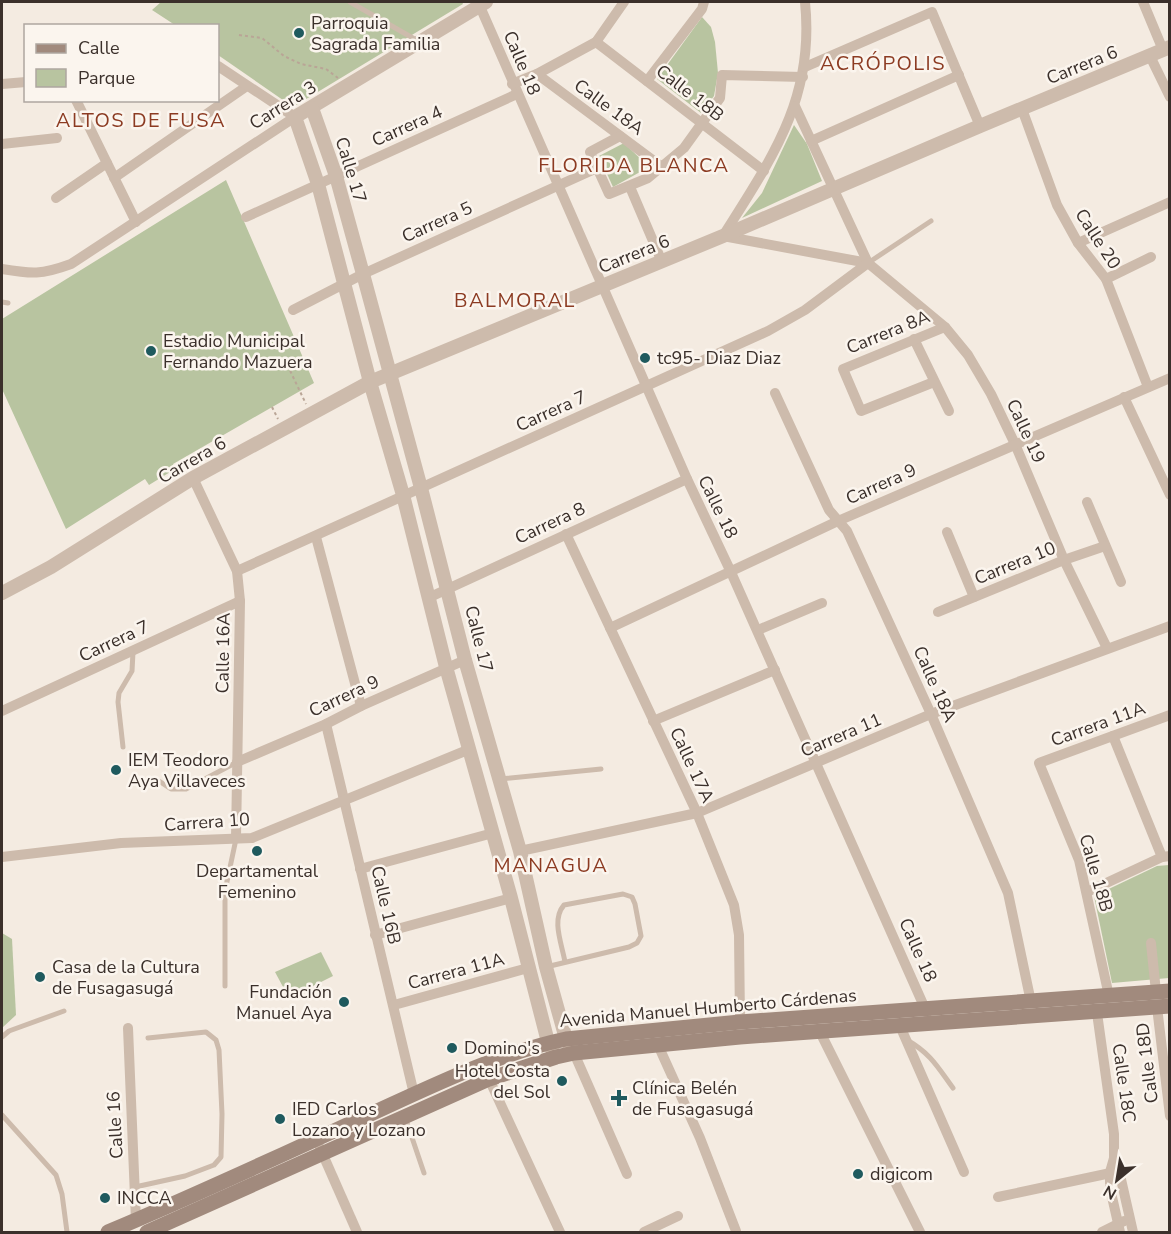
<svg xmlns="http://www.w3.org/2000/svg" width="1171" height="1234" font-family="'Nunito Sans',sans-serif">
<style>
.green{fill:#b8c4a0}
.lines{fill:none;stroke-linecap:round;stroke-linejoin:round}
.path{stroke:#b9a596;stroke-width:2;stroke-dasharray:3 3;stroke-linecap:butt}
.service{stroke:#cdbbac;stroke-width:5}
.minor{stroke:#cdbbac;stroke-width:10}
.tertiary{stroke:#cdbbac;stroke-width:14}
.secondary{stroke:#a18a7d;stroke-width:15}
.poi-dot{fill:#1f5a5e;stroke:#fbf5ee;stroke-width:2}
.labels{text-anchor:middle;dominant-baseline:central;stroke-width:5;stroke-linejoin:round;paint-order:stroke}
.poi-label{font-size:18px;fill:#3b302b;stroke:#fbf5ee;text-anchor:start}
.street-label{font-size:18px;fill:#3b302b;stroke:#fbf5ee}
.neighbourhood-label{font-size:20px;letter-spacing:1.5px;fill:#8c3b22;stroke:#fbf5ee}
</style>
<rect width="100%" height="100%" fill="#f4ebe1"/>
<!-- green -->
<g class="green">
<path d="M161,2H462L463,4L293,107L218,55V26L175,25L152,10Z"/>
<path d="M702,17L711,27L715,42L718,73L714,96L701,113L657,79Z"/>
<path d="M794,125L807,144L822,181L742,218L762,193Z"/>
<path d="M624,143L649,167L613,187L599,156Z"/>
<path d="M226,180L314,383L173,464L175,469L149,485L145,479L66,529L2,389V319Z"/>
<path d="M1169,865V978L1112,983L1094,896L1157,866Z"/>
<path d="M2,933L12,939L16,1015L2,1028Z"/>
<path d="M321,952L333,976L289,998L275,972Z"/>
</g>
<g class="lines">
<!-- path -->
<g class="path">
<path d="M239,35L262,38L284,56L301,64L326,69L338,78"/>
<path d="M285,360L306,404"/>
<path d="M272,407L278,419"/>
</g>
<!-- service -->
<g class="service">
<path d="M350,2L418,41"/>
<path d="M868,263L931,221"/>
<path d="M2,302L8,303"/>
<path d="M123,747L118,702L119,693L132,671L133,652"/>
<path d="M156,779L171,789H186L237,762"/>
<path d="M501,779L601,769"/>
<path d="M546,967L629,947L637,943L641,936L635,904L632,897L623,894L564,905C551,920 562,944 565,962"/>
<path d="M225,986V891L236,839"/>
<path d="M2,1037L9,1031L64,1011"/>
<path d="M907,1040C931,1054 937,1066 953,1088"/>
<path d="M2,1115L56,1175L62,1194L67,1232"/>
<path d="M405,1117L424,1173"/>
<path d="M135,1187L185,1176L214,1165L221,1157L222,1114L219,1050L216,1040L206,1032L148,1038"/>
</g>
<!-- minor -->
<g class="minor">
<path d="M478,2L687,479L730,570L927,1013"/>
<path d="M805,2C815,98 772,158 723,236L868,263"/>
<path d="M1143,2L1163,50"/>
<path d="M596,42L764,171"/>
<path d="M1150,56L1170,97"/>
<path d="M805,67L932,12L980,126"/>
<path d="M537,74L662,167"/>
<path d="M647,81L702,9L704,2"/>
<path d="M2,84L26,82"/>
<path d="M512,84L537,74L596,42L624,2"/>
<path d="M76,100L136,222"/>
<path d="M795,106L868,263L945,327L968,355L991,394L1015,444L1064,560L1107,648"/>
<path d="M1022,109L1057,205L1078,243L1106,279L1148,387"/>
<path d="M620,136L590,152L609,194L648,178L684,148L720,98L722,75L803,77"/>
<path d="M811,141L959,75"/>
<path d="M2,144L57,138"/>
<path d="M114,178L247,86"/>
<path d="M630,187L662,262"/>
<path d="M56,198L107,163"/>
<path d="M246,217L517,94"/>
<path d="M1078,243L1170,202"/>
<path d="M2,269C32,274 41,275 71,264L295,117L218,66"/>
<path d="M1106,279L1151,257"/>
<path d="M293,310L363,274L597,168"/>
<path d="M914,339L949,411"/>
<path d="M934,382L861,411L843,369L945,327"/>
<path d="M775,393L829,510L847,531L931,714L1008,893L1031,1002"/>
<path d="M1124,397L1170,495"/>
<path d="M193,478L237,571L240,601L236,838"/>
<path d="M1087,502L1121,582"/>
<path d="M947,532L974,597"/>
<path d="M566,534L697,813L734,905L739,935L740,1022"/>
<path d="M316,537L361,706"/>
<path d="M237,571L768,331L805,310L868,263"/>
<path d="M428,598L687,479"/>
<path d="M938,612L1064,560L1105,546"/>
<path d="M610,628L838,521L1170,378"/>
<path d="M758,630L822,603"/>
<path d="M2,711L240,601"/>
<path d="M653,721L775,670"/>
<path d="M326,724L414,1094"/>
<path d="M1113,736L1162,857"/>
<path d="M237,762L326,724L361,706L465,660"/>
<path d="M520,851L697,813L931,714L1170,626"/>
<path d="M2,857L121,843L252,838L470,749"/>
<path d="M360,869L493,833"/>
<path d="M1087,892L1162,857L1170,856"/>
<path d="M375,935L511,898"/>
<path d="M1151,943L1156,992"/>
<path d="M1109,996L1079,860L1039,763L1170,715"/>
<path d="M394,1005L528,968"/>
<path d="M1157,1007L1170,1116"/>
<path d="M1097,1013L1114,1134V1158L1110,1172V1188L1120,1232"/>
<path d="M900,1026L964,1172"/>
<path d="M128,1028L136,1221"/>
<path d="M820,1032L920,1232"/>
<path d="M658,1045L700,1138L736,1231"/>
<path d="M574,1053L627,1174"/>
<path d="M489,1079L560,1232"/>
<path d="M320,1148L357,1232"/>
<path d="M1118,1166L1133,1232"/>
<path d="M998,1197L1120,1171"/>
<path d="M644,1232L678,1216"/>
<path d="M1102,1232L1124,1221"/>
</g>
<!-- tertiary -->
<g class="tertiary">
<path d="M486,2L295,117L318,184L370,382L403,495L446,667L511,898L548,1042L554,1053"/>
<path d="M312,108L336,176L363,274L421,488L465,660L520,851L546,967L566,1039L571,1048"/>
<path d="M2,593L51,567L193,478L370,382L723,236L980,126L1170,47"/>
</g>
<!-- secondary -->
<g class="secondary">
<path d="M108,1232C193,1196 278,1157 362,1118C428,1088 495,1054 566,1039L740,1022L1170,991"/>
<path d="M147,1232L489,1079L556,1057L574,1053L740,1037L1170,1006"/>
</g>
</g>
<!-- markers -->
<g class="poi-dot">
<circle cx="299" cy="33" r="6"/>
<circle cx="151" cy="351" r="6"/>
<circle cx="645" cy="358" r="6"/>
<circle cx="116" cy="770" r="6"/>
<circle cx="257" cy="851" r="6"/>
<circle cx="40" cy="977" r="6"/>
<circle cx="344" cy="1002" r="6"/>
<circle cx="452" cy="1048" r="6"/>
<circle cx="562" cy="1081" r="6"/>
<path d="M616 1089h6v6h6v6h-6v6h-6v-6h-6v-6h6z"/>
<circle cx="280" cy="1119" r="6"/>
<circle cx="858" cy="1174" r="6"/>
<circle cx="105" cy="1198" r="6"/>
</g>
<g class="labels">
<!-- poi labels -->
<g class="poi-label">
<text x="311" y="23">Parroquia<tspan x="311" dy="21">Sagrada Familia</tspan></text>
<text x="163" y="341">Estadio Municipal<tspan x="163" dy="21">Fernando Mazuera</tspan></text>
<text x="657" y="358">tc95- Diaz Diaz</text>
<text x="128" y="760">IEM Teodoro<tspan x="128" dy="21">Aya Villaveces</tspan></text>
<text x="257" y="871" text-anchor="middle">Departamental<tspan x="257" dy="21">Femenino</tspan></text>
<text x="52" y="967">Casa de la Cultura<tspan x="52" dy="21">de Fusagasugá</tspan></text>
<text x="332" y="992" text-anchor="end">Fundación<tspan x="332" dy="21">Manuel Aya</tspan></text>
<text x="464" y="1048">Domino's</text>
<text x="550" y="1071" text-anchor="end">Hotel Costa<tspan x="550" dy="21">del Sol</tspan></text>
<text x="632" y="1088">Clínica Belén<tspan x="632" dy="21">de Fusagasugá</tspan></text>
<text x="292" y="1109">IED Carlos<tspan x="292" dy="21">Lozano y Lozano</tspan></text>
<text x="870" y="1174">digicom</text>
<text x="117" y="1198">INCCA</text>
</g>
<!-- street labels -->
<g class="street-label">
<text transform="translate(522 63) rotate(67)">Calle 18</text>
<text transform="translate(1082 65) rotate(-22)">Carrera 6</text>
<text transform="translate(690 93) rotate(38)">Calle 18B</text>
<text transform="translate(283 105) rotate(-32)">Carrera 3</text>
<text transform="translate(609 107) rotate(36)">Calle 18A</text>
<text transform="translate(407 126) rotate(-24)">Carrera 4</text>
<text transform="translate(351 170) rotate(73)">Calle 17</text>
<text transform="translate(437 222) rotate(-24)">Carrera 5</text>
<text transform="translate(1098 239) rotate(57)">Calle 20</text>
<text transform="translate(634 254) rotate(-22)">Carrera 6</text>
<text transform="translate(888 332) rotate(-22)">Carrera 8A</text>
<text transform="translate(551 411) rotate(-24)">Carrera 7</text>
<text transform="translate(1026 431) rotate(65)">Calle 19</text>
<text transform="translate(192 460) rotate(-30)">Carrera 6</text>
<text transform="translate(881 484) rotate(-24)">Carrera 9</text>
<text transform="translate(718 507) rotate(64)">Calle 18</text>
<text transform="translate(550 523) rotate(-25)">Carrera 8</text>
<text transform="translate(1015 563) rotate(-22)">Carrera 10</text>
<text transform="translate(479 639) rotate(76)">Calle 17</text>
<text transform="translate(114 641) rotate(-25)">Carrera 7</text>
<text transform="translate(223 653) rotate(-89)">Calle 16A</text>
<text transform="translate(935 684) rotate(66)">Calle 18A</text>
<text transform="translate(344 696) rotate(-25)">Carrera 9</text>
<text transform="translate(1098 724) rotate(-20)">Carrera 11A</text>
<text transform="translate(841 735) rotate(-23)">Carrera 11</text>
<text transform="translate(692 765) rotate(65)">Calle 17A</text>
<text transform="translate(207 822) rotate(-4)">Carrera 10</text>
<text transform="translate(1096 873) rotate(74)">Calle 18B</text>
<text transform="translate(386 905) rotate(77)">Calle 16B</text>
<text transform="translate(918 950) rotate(66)">Calle 18</text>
<text transform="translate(456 971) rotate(-15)">Carrera 11A</text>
<text transform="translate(708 1008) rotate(-5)">Avenida Manuel Humberto Cárdenas</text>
<text transform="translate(1147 1063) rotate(-97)">Calle 18D</text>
<text transform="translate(1124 1083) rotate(82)">Calle 18C</text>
<text transform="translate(115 1125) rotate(-93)">Calle 16</text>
</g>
<!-- neighbourhood labels -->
<g class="neighbourhood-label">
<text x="883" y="63">ACRÓPOLIS</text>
<text x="141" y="120">ALTOS DE FUSA</text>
<text x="634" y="165">FLORIDA BLANCA</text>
<text x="515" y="300">BALMORAL</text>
<text x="551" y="865">MANAGUA</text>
</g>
</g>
<!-- border -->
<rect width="1171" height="1234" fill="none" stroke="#3b302b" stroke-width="6"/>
<!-- legend -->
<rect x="24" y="24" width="195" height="78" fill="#fbf5ee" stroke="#aea6a0" stroke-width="1.5"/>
<rect x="36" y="44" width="30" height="9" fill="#a18a7d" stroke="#aea6a0" stroke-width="1.5"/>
<text x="78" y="54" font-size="18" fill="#3b302b">Calle</text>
<rect x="36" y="69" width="30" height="18" fill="#b8c4a0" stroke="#aea6a0" stroke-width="1.5"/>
<text x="78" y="84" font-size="18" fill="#3b302b">Parque</text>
<!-- north arrow -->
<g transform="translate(1117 1180) rotate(210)" stroke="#fbf5ee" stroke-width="4.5" paint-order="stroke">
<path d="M0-4.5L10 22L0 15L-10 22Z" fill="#3b302b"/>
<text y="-9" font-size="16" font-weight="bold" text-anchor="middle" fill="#3b302b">N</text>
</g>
</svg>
